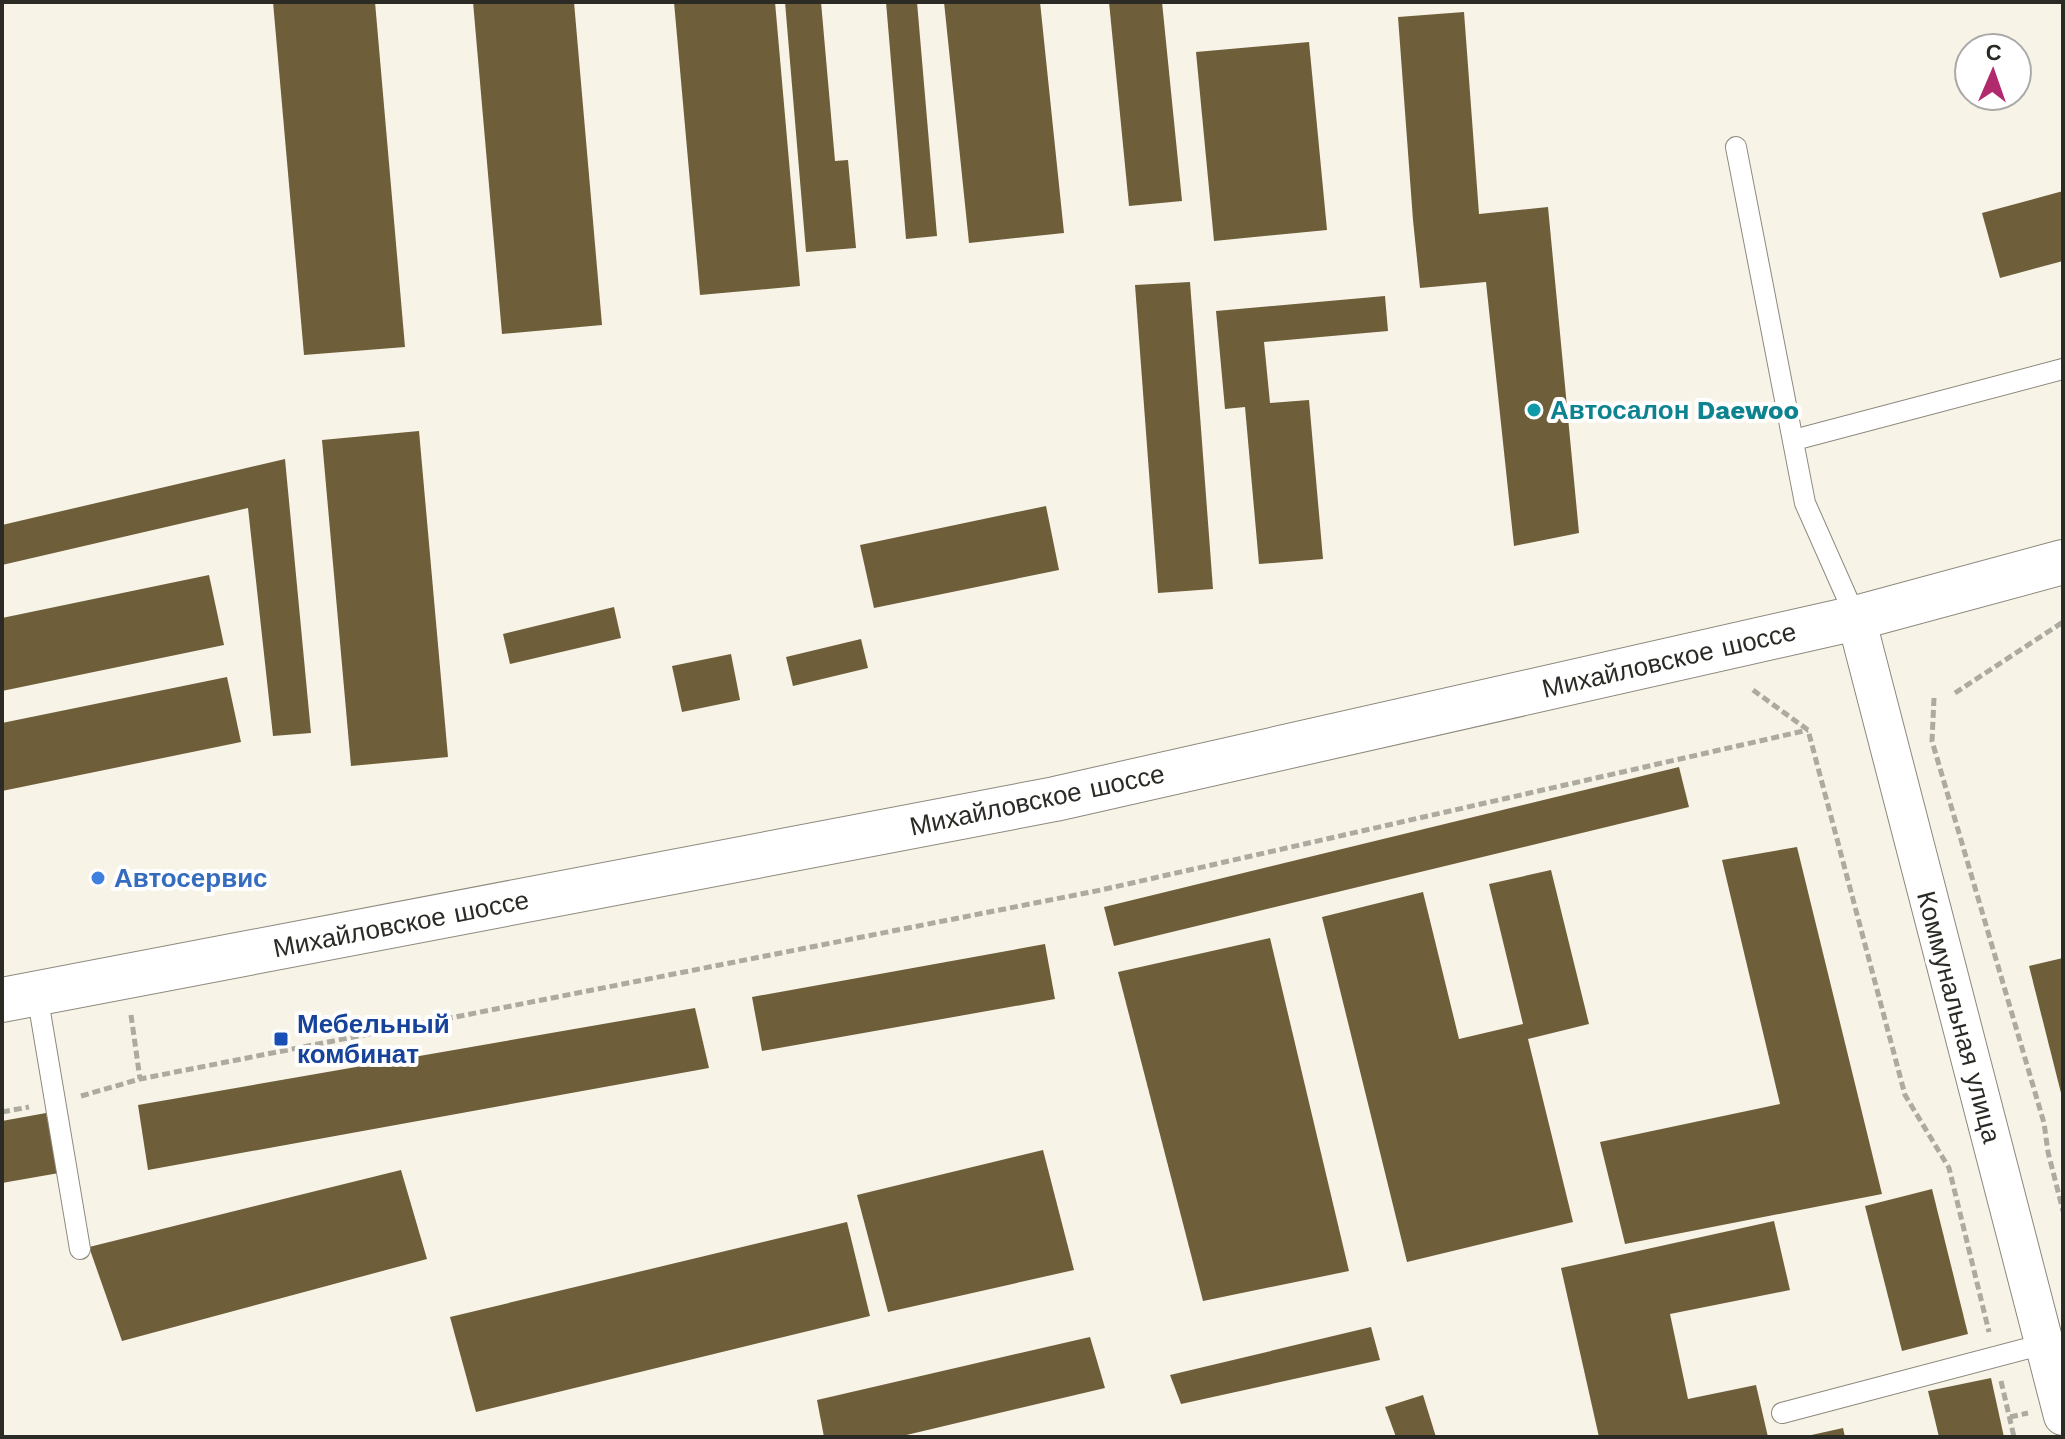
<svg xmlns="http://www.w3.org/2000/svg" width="2065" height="1439" font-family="'Work Sans',sans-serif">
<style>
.building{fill:#6e5f3a}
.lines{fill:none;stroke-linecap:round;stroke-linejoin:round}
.service-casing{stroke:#8d887d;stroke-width:22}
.minor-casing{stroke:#8d887d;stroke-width:40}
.secondary-casing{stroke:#8d887d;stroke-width:46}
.path{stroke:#adaaa0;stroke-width:5;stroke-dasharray:8 4;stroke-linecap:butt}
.service{stroke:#fff;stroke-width:20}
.minor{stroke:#fff;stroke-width:38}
.secondary{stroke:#fff;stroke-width:44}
.culture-dot{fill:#0f9aa8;stroke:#fff;stroke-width:3}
.shop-dot{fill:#3f7fe0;stroke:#fff;stroke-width:3}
.transit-dot{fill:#1a4fb4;stroke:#fff;stroke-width:3}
.labels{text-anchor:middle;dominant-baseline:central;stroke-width:8;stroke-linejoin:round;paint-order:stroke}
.culture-label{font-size:26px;font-weight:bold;fill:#0d838f;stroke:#fff;text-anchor:start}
.street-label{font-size:26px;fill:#2b2a25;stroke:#fff}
.shop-label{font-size:26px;font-weight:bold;fill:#366cbe;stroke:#fff;text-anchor:start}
.transit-label{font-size:26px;font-weight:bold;fill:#164399;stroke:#fff;text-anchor:start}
</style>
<rect width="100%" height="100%" fill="#f8f3e7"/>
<!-- building -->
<g class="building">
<path d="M273,2H375L405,347L304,355Z"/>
<path d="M473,2H574L602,325L502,334Z"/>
<path d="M674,2H775L800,286L700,295Z"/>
<path d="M785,2H821L835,161L848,160L856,248L806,252Z"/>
<path d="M886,2H917L937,236L906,239Z"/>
<path d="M944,2H1040L1064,233L969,243Z"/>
<path d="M1109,2H1162L1182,201L1129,206Z"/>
<path d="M1464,12L1479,214L1548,207L1579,533L1514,546L1486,282L1420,288L1413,220L1398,17Z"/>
<path d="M1309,42L1327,230L1214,241L1196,52Z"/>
<path d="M2063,191V261L2000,278L1982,213Z"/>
<path d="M1190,282L1213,589L1158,593L1135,285Z"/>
<path d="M1385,296L1388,331L1264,342L1270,403L1309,400L1323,559L1259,564L1245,407L1225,409L1216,311Z"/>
<path d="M419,431L448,757L351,766L322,440Z"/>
<path d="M285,459L311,733L273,736L248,508L2,565V525Z"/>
<path d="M1046,506L1059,570L874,608L860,545Z"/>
<path d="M209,575L224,645L2,691V618Z"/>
<path d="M614,607L621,638L510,664L503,634Z"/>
<path d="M861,639L868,668L793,686L786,657Z"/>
<path d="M731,654L740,700L682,712L672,666Z"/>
<path d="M227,677L241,742L2,791V723Z"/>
<path d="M1679,767L1689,807L1114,946L1104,907Z"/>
<path d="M1797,847L1882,1194L1625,1244L1600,1142L1780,1104L1722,860Z"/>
<path d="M1551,870L1589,1024L1528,1039L1573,1222L1407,1262L1322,917L1423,892L1459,1039L1523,1024L1489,884Z"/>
<path d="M1270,938L1349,1271L1203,1301L1118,972Z"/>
<path d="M1045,944L1055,999L762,1051L752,997Z"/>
<path d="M2063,958V1097H2062L2029,966Z"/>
<path d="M695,1008L709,1068L148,1170L138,1105Z"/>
<path d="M46,1113L59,1173L2,1183V1121Z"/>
<path d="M1043,1150L1074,1270L888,1312L857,1195Z"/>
<path d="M401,1170L427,1259L122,1341L89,1247Z"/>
<path d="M1932,1189L1968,1334L1902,1351L1865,1206Z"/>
<path d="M1774,1221L1790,1290L1670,1314L1688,1399L1756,1385L1768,1437H1599L1561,1268Z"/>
<path d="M847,1222L870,1316L476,1412L450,1317Z"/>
<path d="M1371,1327L1380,1360L1181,1404L1170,1375Z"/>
<path d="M1090,1337L1105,1388L898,1437H824L817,1400Z"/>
<path d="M1991,1378L2004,1437H1939L1928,1391Z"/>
<path d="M1423,1395L1436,1437H1396L1385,1407Z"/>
<path d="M1843,1428L1845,1437H1807V1436Z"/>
</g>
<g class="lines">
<!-- service casing -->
<g class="service-casing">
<g id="service">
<path d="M1736,147L1805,503L1856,618"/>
<path d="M1794,440L2063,369"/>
<path d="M37,994L80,1249"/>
<path d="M1782,1413L2044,1344"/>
</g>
</g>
<!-- minor casing -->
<g class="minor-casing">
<path id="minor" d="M1856,618L2063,1416"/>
</g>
<!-- secondary casing -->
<g class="secondary-casing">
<path id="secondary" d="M2,1000L1055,799L1856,618L2063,562"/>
</g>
<!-- path -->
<g class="path">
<path d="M1753,690L1808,730L1905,1095L1949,1168L1989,1332"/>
<path d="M1955,693L2063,622"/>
<path d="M1934,698L1932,741L2044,1123L2048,1152L2063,1211"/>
<path d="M131,1015L140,1079"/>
<path d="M81,1096L140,1079L1101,890L1808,730"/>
<path d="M2,1112L29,1107"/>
<path d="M2001,1381L2014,1437"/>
<path d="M2010,1417L2028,1413"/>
</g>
<!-- service -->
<use href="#service" class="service"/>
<!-- minor -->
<use href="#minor" class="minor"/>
<!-- secondary -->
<use href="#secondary" class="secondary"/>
</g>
<!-- markers -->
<circle class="culture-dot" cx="1534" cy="410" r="8"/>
<circle class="shop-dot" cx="98" cy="878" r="8"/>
<rect class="transit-dot" x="273" y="1031" width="16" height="16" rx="4"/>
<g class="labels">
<!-- culture labels -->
<g class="culture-label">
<text x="1550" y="410">Автосалон Daewoo</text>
</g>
<!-- street labels -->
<g class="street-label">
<text transform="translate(1669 660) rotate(-13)">Михайловское шоссе</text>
<text transform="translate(1037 800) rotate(-12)">Михайловское шоссе</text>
<text transform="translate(401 924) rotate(-11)">Михайловское шоссе</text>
<text transform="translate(1959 1017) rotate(75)">Коммунальная улица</text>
</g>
<!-- shop labels -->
<g class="shop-label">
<text x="114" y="878">Автосервис</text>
</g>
<!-- transit labels -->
<g class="transit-label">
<text x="297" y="1024">Мебельный<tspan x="297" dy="30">комбинат</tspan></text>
</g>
</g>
<!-- border -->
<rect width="2065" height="1439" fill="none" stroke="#2b2a25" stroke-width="8"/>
<!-- north arrow -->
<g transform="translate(1993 72) rotate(2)"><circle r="38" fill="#ffffff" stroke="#aaaaa8" stroke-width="2"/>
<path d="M0-6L14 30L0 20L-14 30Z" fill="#b12a6d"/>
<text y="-12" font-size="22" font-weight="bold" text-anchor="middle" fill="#2b2a25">С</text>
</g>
</svg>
